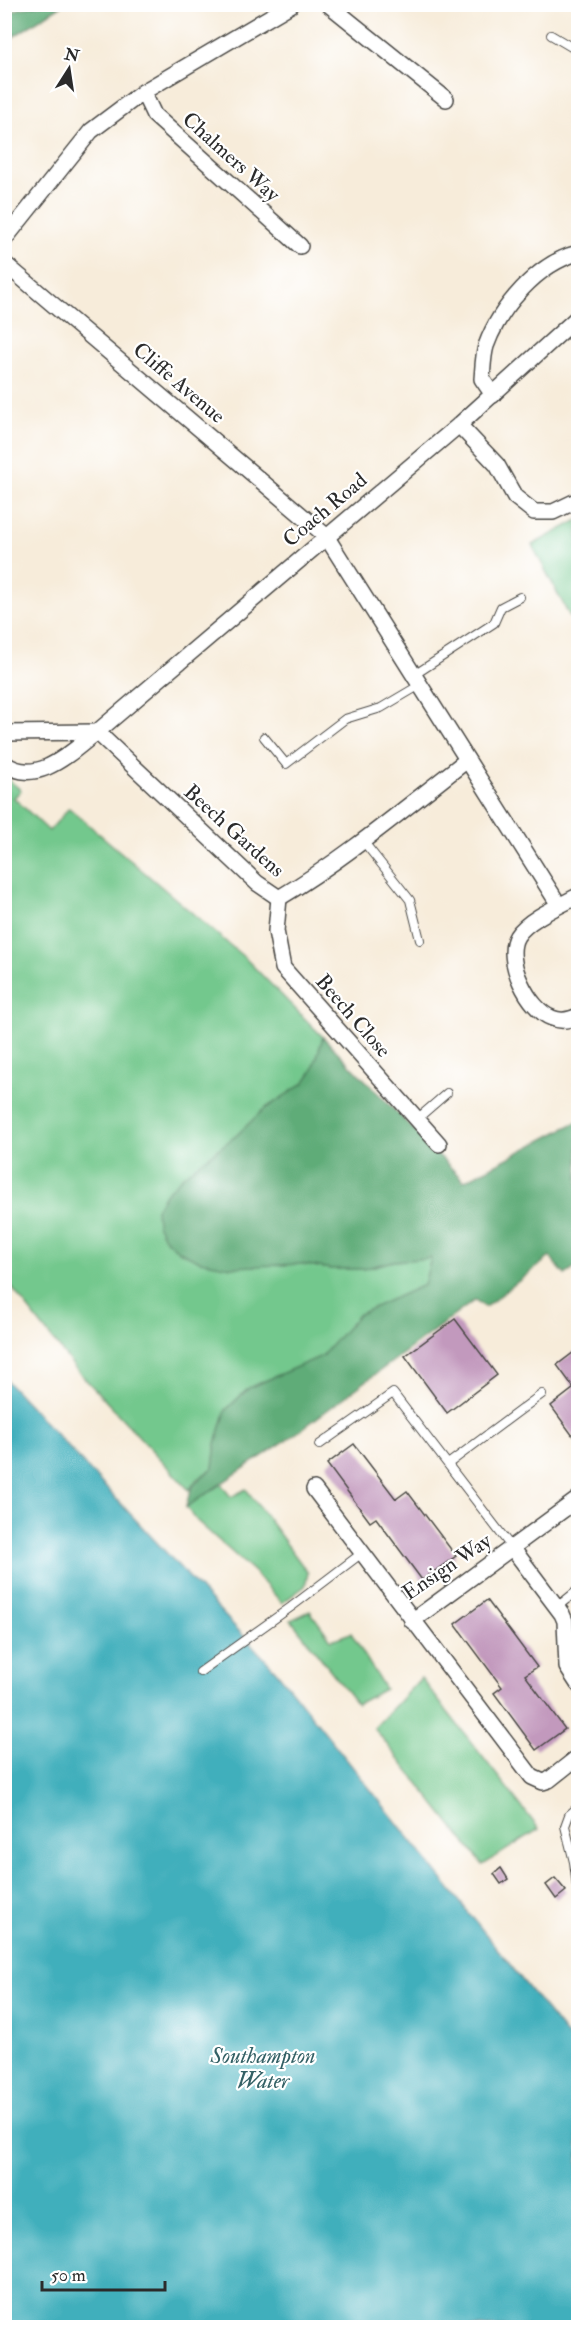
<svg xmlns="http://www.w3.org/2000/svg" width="583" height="2332" font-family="'IM FELL Double Pica',serif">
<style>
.green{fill:#73c88d;stroke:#4f7a5c;stroke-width:1.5}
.forest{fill:#5eac78;stroke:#446c52;stroke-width:1.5}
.water{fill:#40afbc;stroke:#366d74;stroke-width:1.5}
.building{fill:#c299bd}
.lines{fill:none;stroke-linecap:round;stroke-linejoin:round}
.service-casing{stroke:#4a4845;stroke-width:10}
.minor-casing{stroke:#4a4845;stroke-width:18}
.service{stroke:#fff;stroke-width:8}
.minor{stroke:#fff;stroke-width:15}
.labels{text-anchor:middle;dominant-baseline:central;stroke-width:4.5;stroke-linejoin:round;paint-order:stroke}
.street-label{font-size:21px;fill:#2b2b2b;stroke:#fff}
.water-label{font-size:22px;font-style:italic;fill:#336065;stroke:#fff}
</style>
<rect width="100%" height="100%" fill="#fff"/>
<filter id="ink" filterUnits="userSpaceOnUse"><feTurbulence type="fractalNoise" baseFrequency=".0167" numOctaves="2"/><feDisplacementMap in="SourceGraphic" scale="12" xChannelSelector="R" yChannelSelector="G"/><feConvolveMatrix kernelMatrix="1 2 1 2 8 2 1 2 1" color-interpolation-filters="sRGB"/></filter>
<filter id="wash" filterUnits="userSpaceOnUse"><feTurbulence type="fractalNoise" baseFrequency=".008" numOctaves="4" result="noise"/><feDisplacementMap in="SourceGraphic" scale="24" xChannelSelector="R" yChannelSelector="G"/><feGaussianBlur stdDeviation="1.35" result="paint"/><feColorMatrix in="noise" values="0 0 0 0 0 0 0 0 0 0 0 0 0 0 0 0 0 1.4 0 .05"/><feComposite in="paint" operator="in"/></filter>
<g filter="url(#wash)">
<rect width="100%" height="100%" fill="#f7ecda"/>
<!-- green -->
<g class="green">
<path d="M578,520V632L532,545Z"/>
<path d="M4,776L21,790L14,798L49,831L69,808L245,958L323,1037L313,1070L304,1083L263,1110L237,1135L186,1174L165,1194L269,1265L302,1264L331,1269H363L393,1261L431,1258L424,1285L359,1314L322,1356L249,1388L226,1410L216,1444L213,1468L197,1479L189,1490L75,1368L5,1279Z"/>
<path d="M221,1484L231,1497L246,1489L308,1573L305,1586L282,1603L254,1572L197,1521L186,1507Z"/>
<path d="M310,1611L331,1640L351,1633L385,1689L357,1704L291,1620Z"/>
<path d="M421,1678L539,1829L483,1865L374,1728Z"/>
</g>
<!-- forest -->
<g class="forest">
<path d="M47,4L62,5L5,42V14L21,8Z"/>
<path d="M323,1037L464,1181L578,1121V1266L565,1275L550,1257L485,1307L475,1300L294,1435L186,1507C190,1485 196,1481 213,1468L216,1444L226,1410L249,1388L322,1356L359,1314L424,1285L431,1258L393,1261L363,1269H331L302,1264L231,1267L200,1261L179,1251L164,1238L157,1224L156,1209L165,1194L185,1174L237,1135L263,1110L304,1083L313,1070Z"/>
</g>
<!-- water -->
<path class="water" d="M4,1378L277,1672L578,2050V2327H5Z"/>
<g id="blocks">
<!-- building -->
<g class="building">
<path d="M455,1319L497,1375L447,1413L405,1356Z"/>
<path d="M578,1349V1443L551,1406L574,1388L557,1365Z"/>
<path d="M354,1444L396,1499L407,1491L456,1556L422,1580L376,1518L370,1522L327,1464Z"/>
<path d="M487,1600L537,1667L525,1675L565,1729L536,1750L494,1693L502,1687L455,1624Z"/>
<path d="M501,1868L508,1879L501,1884L494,1874Z"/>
<path d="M555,1878L566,1891L556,1899L546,1885Z"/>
</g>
</g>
</g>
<g filter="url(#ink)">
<use href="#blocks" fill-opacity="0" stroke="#4a4845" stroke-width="1.5"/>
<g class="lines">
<!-- service casing -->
<g class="service-casing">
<g id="service">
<path d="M551,35L578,51"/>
<path d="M414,675L494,623L501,607L520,597"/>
<path d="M264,737L286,764L345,719L381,708L420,685"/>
<path d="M363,841L410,900L420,940"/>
<path d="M417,1119L447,1093"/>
<path d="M319,1445L393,1393L512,1548"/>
<path d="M448,1464L542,1394"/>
<path d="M557,1607L578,1590"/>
<path d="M200,1672L291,1607L362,1553"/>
<path d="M578,1807L569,1815L565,1826L574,1862L578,1896"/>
</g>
</g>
<!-- minor casing -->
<g class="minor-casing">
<g id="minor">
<path d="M328,4L446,99"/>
<path d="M143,92L154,115L300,246"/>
<path d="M4,240L91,131L143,92L292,4"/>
<path d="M4,263L326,536L559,905"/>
<path d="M493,395L482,379C483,368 483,356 486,346C500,307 538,263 578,253"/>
<path d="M459,425L497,465L515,497L534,512H553L578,500"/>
<path d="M4,733L97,732L257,883L279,898C346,858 406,807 467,760"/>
<path d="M4,763C37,788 72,751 97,732L459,425L578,317"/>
<path d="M578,896C561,905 528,919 517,936C503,959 529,1010 552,1018C561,1022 570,1020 578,1016"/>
<path d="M279,898L276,931L283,968L439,1144"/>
<path d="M314,1489L532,1777L543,1782L549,1780L578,1757"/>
<path d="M513,1549L562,1614L565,1621L567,1667L578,1684"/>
<path d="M412,1621L578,1499"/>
</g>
</g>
<!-- service -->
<use href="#service" class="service"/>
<!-- minor -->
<use href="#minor" class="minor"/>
</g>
</g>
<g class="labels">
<!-- street labels -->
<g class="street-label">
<text transform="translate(231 157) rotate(42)">Chalmers Way</text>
<text transform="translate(179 383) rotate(40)">Cliffe Avenue</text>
<text transform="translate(325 510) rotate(-40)">Coach Road</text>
<text transform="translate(234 831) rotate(42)">Beech Gardens</text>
<text transform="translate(353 1016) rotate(49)">Beech Close</text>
<text transform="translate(447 1567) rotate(-34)">Ensign Way</text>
</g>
<!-- water labels -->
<g class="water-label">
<text x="263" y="2056">Southampton<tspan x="263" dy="25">Water</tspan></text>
</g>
</g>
<!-- margin -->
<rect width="583" height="2332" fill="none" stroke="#fff" stroke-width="24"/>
<!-- north arrow -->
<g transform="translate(69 69) rotate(12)" stroke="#ffffff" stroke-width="4.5" paint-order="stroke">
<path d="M0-4.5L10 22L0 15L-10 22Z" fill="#2b2b2b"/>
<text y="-9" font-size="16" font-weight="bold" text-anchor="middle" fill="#2b2b2b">N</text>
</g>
<!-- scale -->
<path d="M42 2281v9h123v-9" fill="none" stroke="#2b2b2b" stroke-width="3"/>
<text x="51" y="2281" font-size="18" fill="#2b2b2b" stroke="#ffffff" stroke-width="4.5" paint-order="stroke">50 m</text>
</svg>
